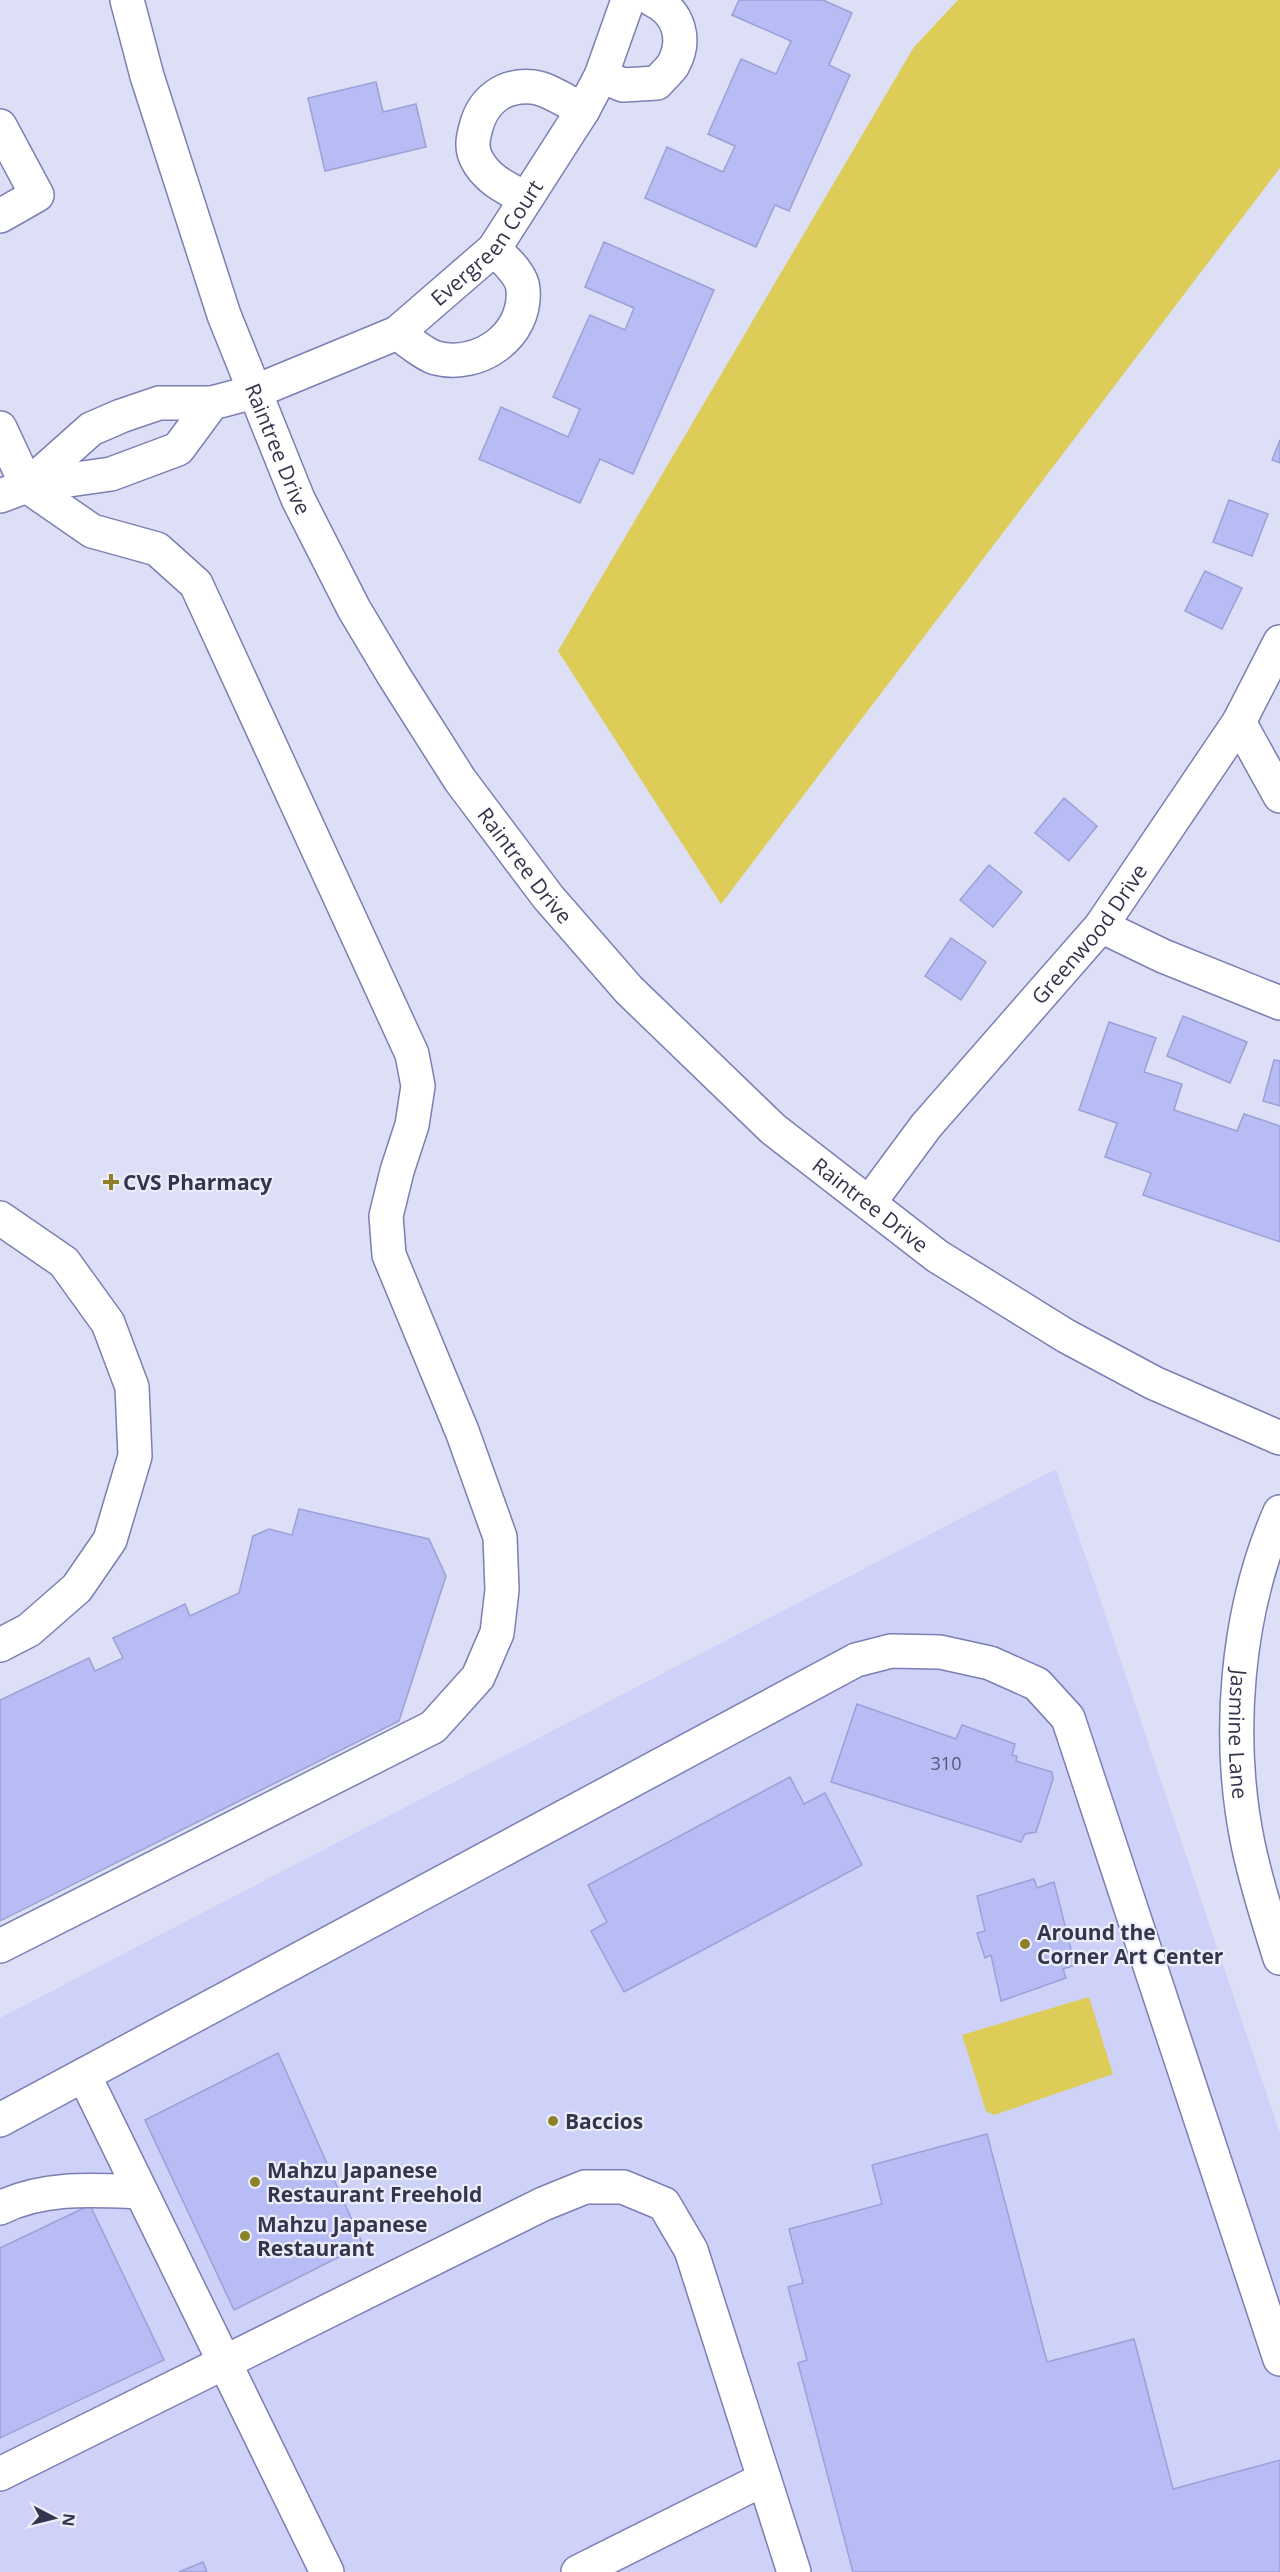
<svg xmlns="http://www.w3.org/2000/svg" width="1280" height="2572" font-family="'Open Sans',sans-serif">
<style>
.built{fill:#ced1f8}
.green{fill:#ddcc57}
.building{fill:#b8bcf5;stroke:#9da0d7;stroke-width:1.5}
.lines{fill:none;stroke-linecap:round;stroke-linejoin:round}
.minor-casing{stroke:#7b7fb3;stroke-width:36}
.minor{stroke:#fff;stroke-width:33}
.poi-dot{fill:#8d8027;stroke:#ebedf8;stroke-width:2}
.labels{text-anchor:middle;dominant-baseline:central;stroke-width:4.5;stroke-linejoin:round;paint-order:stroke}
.number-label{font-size:18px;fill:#555776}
.street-label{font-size:21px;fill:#34354c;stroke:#ebedf8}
.poi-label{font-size:21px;font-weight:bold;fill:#34354c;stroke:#ebedf8;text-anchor:start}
</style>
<rect width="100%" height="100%" fill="#dcdff6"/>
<!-- built -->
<path class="built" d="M1056,1469L1280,2134V2572H0V2018Z"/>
<!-- green -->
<g class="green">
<path d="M958,0H1280V168L721,904L558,651L914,47Z"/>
<path d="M1089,1997L1113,2074L994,2115L986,2111L962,2035Z"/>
</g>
<!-- building -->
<g class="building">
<path d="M739,0H823L852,13L829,65L850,75L789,211L775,205L756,247L645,198L667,147L723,172L735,146L708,134L741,59L776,74L791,41L732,15Z"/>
<path d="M376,82L383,112L416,104L426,147L325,171L308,98Z"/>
<path d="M604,242L714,290L633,474L600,459L580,503L479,459L501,407L568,437L580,409L553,397L590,315L625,330L634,308L585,287Z"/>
<path d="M1280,440V463L1272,460Z"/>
<path d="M1229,500L1268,514L1252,556L1213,542Z"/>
<path d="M1205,571L1242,588L1222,629L1185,611Z"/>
<path d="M1064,798L1097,826L1069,861L1035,833Z"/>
<path d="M989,865L1022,892L993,927L960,900Z"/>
<path d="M951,938L986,962L961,1000L925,976Z"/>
<path d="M1183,1016L1247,1042L1230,1083L1167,1056Z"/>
<path d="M1109,1022L1156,1038L1144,1072L1182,1084L1174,1110L1237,1131L1244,1114L1280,1126V1242L1143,1195L1151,1173L1105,1157L1117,1123L1079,1110Z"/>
<path d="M1274,1060L1280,1061V1106L1263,1101Z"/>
<path d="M299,1509L429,1539L446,1576L399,1721L0,1921V1700L89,1658L95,1671L123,1658L113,1638L185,1604L190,1616L239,1593L253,1536L269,1529L292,1535Z"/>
<path d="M857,1704L956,1739L962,1725L1015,1744L1012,1755L1017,1756L1016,1761L1052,1772L1053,1779L1036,1832L1025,1834L1021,1842L831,1782Z"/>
<path d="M790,1777L804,1804L825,1793L862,1865L624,1992L591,1931L607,1922L588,1885Z"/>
<path d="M1034,1879L1037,1888L1054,1882L1075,1965L1063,1969L1066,1978L1001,2001L991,1955L985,1958L977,1933L985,1931L977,1896Z"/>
<path d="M278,2053L363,2245L234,2310L145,2120Z"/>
<path d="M987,2134L1047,2362L1134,2339L1173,2489L1280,2460V2572H853L798,2363L807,2360L788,2287L803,2283L789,2229L882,2204L872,2165Z"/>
<path d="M90,2205L164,2360L0,2438V2248Z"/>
<path d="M203,2562L207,2572H179Z"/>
</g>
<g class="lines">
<!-- minor casing -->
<g class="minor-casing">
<g id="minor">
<path id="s1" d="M127,0L147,76L224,315L298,499L354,609L394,676L460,780L548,897L629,990L773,1129L937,1256L1066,1336L1154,1383L1280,1438"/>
<path d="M601,76L623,85L657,83C662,77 669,71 673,65C687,40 679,12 653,0"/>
<path d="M0,126L37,195L0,216"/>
<path d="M525,198C506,188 486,179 476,158C471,147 473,138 476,127C483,100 504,84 533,87C549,89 569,103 583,110"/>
<path d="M397,333C409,341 423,354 436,358C479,369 527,336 523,289C522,274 504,259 494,249"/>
<path d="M0,428L27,486L92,531L157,549L196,584L412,1054L418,1086L412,1125L397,1171L386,1216L389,1255L462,1431L500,1537L502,1590L497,1633L478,1677L433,1727L0,1946"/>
<path id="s2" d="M27,486L91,429L121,416L159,403H212L254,392L397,333L494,249L583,110L601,76L628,0"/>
<path d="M0,496L27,486L111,474L178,449L212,403"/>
<path d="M1239,722L1280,796"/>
<path d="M1101,926L1163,956L1280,1003"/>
<path id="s3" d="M869,1203L926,1126L1101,926L1239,722L1280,642"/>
<path d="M0,1218L64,1262L108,1323L132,1387L135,1456L110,1540L77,1588L29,1630L0,1645"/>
<path id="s4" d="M1280,1512C1236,1612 1226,1737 1248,1844C1256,1883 1268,1920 1280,1958"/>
<path d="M84,2075L327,2572"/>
<path d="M0,2120L856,1660L891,1651L940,1652L990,1663L1037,1684L1068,1718L1280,2359"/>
<path d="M0,2208C44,2186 94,2190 141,2192"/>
<path d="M0,2474L543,2204L585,2187H623L664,2204L691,2250L794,2572"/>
<path d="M578,2572L764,2479"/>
</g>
</g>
<!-- minor -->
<use href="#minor" class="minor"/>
</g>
<!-- markers -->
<g class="poi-dot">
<path d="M108 1173h6v6h6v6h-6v6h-6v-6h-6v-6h6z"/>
<circle cx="1025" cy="1944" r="6"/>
<circle cx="553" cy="2121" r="6"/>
<circle cx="255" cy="2182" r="6"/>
<circle cx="245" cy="2236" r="6"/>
</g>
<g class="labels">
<!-- number labels -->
<g class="number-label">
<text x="946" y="1763">310</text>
</g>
<!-- street labels -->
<g class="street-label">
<text stroke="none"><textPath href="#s2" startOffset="538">Evergreen Court</textPath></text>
<text stroke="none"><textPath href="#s1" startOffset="474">Raintree Drive</textPath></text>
<text stroke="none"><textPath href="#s1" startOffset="960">Raintree Drive</textPath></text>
<text stroke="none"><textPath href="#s3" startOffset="348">Greenwood Drive</textPath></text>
<text stroke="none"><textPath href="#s1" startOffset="1446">Raintree Drive</textPath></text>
<text stroke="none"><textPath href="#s4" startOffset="228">Jasmine Lane</textPath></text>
</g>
<!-- poi labels -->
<g class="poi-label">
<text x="123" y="1182">CVS Pharmacy</text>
<text x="1037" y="1932">Around the<tspan x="1037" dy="24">Corner Art Center</tspan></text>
<text x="565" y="2121">Baccios</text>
<text x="267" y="2170">Mahzu Japanese<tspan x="267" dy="24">Restaurant Freehold</tspan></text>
<text x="257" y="2224">Mahzu Japanese<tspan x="257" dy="24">Restaurant</tspan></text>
</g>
</g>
<!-- north arrow -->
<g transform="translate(54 2518) rotate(97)" stroke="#ebedf8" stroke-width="4.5" paint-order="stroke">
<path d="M0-4.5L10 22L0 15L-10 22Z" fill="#34354c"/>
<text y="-9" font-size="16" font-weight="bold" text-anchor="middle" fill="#34354c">N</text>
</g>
</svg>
